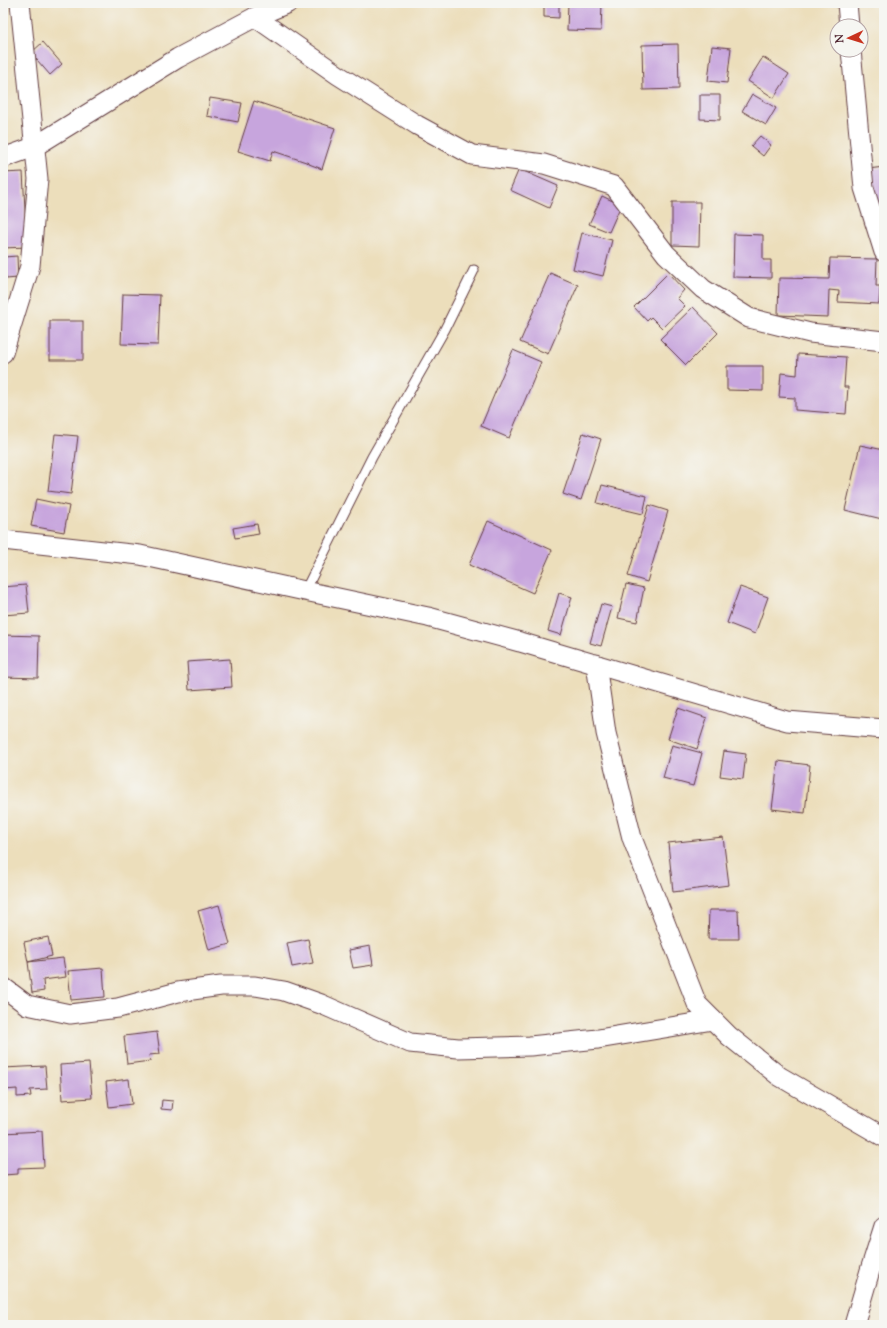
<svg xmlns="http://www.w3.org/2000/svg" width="887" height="1328" font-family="'Sorts Mill Goudy',serif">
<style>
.building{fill:#c7a5dd}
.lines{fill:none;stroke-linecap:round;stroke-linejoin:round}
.service-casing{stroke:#623c41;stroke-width:11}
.minor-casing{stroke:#623c41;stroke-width:21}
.service{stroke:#fff;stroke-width:9}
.minor{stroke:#fff;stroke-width:19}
</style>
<rect width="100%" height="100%" fill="#f6f6f2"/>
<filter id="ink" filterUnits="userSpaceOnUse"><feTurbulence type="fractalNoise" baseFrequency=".025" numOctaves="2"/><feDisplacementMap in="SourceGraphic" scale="8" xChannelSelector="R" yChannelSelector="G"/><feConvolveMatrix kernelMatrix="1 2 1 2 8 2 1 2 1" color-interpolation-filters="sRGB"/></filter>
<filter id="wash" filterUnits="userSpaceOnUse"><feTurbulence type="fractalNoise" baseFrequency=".012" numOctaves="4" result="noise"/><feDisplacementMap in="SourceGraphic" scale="16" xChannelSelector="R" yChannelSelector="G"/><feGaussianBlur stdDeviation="0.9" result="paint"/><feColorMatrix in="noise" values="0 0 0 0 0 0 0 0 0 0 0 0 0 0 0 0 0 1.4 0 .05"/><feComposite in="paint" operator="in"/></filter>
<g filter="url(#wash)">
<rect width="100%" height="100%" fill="#ecdebb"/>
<g id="blocks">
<!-- building -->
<g class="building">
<path d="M544,3H559V18L544,17Z"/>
<path d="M568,3H602L601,31L567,30Z"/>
<path d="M43,42L62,64L50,75L31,53Z"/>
<path d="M678,44L679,89L643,90L642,45Z"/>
<path d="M712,46L731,48L727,83L708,81Z"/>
<path d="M763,57L789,74L774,98L748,81Z"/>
<path d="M752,94L776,108L766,125L742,111Z"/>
<path d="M700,95H720V120L700,119Z"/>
<path d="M210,98L242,103L238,122L207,116Z"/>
<path d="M254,101L335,128L322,169L309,164V163L273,151L270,161L238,151Z"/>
<path d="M760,136L771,145L763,156L751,146Z"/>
<path d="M884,167V207L874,209L868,169Z"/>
<path d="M519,169L558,186L549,208L510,190Z"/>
<path d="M23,172L27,247L3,248V173Z"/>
<path d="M602,196L621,205L609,232L589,224Z"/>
<path d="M672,202H700L699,246L672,245Z"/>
<path d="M582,233L612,240L603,276L573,269Z"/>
<path d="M734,234L763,235V260H771V278L733,277Z"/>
<path d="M17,256L18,278L6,279L4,257Z"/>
<path d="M830,258L877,259L876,286H880L879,304L838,302L839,291L829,290L828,317L778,315L779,278L829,279Z"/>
<path d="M550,273L578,285L548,354L520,342Z"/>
<path d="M668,273L684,290L677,298L685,306L662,328L651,317L647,321L634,307Z"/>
<path d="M3,289L13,317L3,321Z"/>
<path d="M123,294L160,295L158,345L121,344Z"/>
<path d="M693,307L718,333L686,365L660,339Z"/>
<rect x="50" y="321" width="33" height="39"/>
<path d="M513,350L541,362L509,438L481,426Z"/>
<path d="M798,354L846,357L844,387H848L846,414L795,410V398L779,397L781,373L797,375Z"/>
<path d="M727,366H763V391L727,390Z"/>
<path d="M583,433L601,439L581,500L563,494Z"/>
<path d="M55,434L78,436L71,494L48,491Z"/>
<path d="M860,445L884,450V511L882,519L845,510Z"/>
<path d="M602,485L647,496L643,514L597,503Z"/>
<path d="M36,499L69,506L64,532L31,526Z"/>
<path d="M649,505L668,511L647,582L628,576Z"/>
<path d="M488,521L552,550L533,593L469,565Z"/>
<path d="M257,524L259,534L235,538L233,528Z"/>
<path d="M626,584L644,588L637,622L618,618Z"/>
<path d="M26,585L29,613L3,615V587Z"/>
<path d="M740,587L768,597L755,634L727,623Z"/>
<path d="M559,593L572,597L561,635L548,631Z"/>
<path d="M601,604L612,607L601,646L590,643Z"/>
<path d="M3,635L39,636L38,678L3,677Z"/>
<path d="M230,659L232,687L189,690L187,662Z"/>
<path d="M678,708L707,718L697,749L668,739Z"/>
<path d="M672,745L702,753L693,786L663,778Z"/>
<path d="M724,751L746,754L743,779L720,776Z"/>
<path d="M778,761L810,765L805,813L772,809Z"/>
<path d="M723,837L729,885L673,892L668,843Z"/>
<path d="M219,905L230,944L209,950L198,911Z"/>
<path d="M709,910H738L739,939H708Z"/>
<path d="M48,937L52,956L28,962L63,958L66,977L43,980L44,991L32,993L28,962L24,942Z"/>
<path d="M308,939L313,963L292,967L287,943Z"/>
<path d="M370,946L373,965L353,968L349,950Z"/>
<path d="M103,968L105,997L71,1000L68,971Z"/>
<path d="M157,1032L160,1054L149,1055L150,1061L127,1064L124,1036Z"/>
<path d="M89,1063L92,1098L62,1100L60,1065Z"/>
<path d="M45,1066L47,1089L30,1090L31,1096L17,1097V1089L4,1090L3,1068Z"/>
<path d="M129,1079L132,1104L109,1107L106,1082Z"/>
<path d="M162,1100L173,1101L172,1110L161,1109Z"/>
<path d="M42,1131L44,1167L18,1168V1174L3,1175V1133Z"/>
</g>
</g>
</g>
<g filter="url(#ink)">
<use href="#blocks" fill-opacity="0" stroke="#623c41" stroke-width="1"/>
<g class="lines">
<!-- service casing -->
<g class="service-casing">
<path id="service" d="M305,591L372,457L445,329L474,270"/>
</g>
<!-- minor casing -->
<g class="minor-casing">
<g id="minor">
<path d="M847,3L849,26"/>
<path d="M255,17L338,75L417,125L472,155L544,164L614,186L666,254L703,289L749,318L810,333L884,341"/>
<path d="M851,50L864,188L884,252"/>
<path d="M3,158L34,147L178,58L255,17L288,3"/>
<path d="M3,353L30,266L38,179L20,3"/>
<path d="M3,540L140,555L305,591L428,617L520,642L787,721L884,729"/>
<path d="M596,664L606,733L632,838L697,1004L729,1036L779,1076L884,1137"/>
<path d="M3,987L27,1005L70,1014L118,1008L178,992L221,986H255L284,991L321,1004L410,1043L458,1048L530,1046L598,1039L713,1020"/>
<path d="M854,1325L871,1267L884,1226"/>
</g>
</g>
<!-- service -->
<use href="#service" class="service"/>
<!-- minor -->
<use href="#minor" class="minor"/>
</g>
</g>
<!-- margin -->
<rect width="887" height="1328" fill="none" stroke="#f6f6f2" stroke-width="16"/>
<!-- north arrow -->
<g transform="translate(849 38) rotate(266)"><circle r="19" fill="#f6f6f2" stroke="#b1a0a2"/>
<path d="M0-3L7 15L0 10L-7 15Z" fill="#c8321e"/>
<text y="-6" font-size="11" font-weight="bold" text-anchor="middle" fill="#4a1f2b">N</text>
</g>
</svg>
